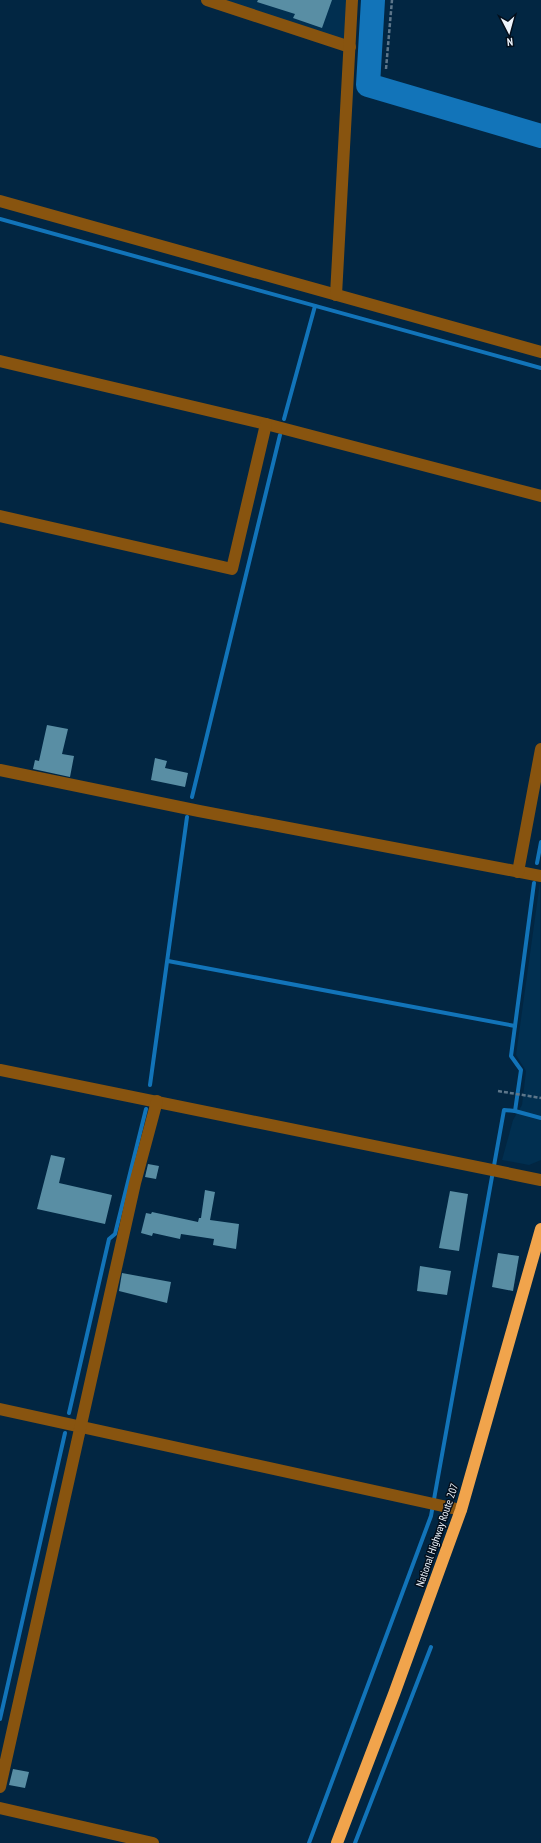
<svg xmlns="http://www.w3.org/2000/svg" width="541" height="1843" font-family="'PT Sans Narrow',sans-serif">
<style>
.built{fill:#012f50}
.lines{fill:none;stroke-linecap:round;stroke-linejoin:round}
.stream{stroke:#1274b9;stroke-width:4}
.river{stroke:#1274b9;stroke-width:24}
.building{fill:#598ea4}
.path{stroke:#5d768a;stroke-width:2.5;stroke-dasharray:4 2;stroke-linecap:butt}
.minor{stroke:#88540f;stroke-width:12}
.highway{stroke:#f1a44c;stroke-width:12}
.labels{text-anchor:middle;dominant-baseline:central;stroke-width:3;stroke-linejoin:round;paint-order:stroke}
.street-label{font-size:11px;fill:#edf4fc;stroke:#030e1b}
</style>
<rect width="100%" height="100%" fill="#022642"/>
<!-- built -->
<g class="built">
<path d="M220,0H349L346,41Z"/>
<path d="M540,882L541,1160L529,1165L502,1160L513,1120L522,1105L526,1071L516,1055Z"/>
</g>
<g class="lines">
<!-- stream -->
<g class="stream">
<path d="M0,219L541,368"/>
<path d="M284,419L315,306"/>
<path d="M192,797L280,435"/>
<path d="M537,863L541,842"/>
<path d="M168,961L515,1026"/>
<path d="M150,1085L187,817"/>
<path d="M515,1111L521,1070L511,1056L534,883"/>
<path d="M69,1413L109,1239L115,1234L146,1109"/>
<path d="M0,1719L65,1433"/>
<path d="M309,1843L431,1516L504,1110L515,1111L541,1118"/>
<path d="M355,1843L431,1647"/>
</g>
<!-- river -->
<path class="river" d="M373,0L368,85L541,136"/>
</g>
<!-- building -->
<g class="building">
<path d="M258,0H332L322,28L293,18L295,14L257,2Z"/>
<path d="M47,725L68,729L62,754L74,756L70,777L33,769L35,760L39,761Z"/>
<path d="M155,758L167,761L165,768L188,773L185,787L151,780Z"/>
<path d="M51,1155L65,1158L59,1183L112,1195L105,1224L37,1209Z"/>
<path d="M148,1164L159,1166L156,1179L145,1177Z"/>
<path d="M205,1190L215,1192L210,1220L239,1224L236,1249L213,1245L214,1239L181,1234L180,1239L153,1233L152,1236L141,1233L146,1213L151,1214L152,1212L198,1222L199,1218H201Z"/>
<path d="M450,1191L468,1194L459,1251L439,1248Z"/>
<path d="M498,1253L519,1256L513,1291L492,1287Z"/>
<path d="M420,1266L451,1271L447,1295L417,1291Z"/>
<path d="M122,1273L171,1282L167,1303L119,1291Z"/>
<path d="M13,1769L29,1772L25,1788L9,1785Z"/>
</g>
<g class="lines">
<!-- path -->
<g class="path">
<path d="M386,69L392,0"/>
<path d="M498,1091L541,1098"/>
</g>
<!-- minor -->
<g class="minor">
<path d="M207,0L350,47"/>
<path d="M0,201L541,352"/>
<path d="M336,295L352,0"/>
<path d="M0,361L266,424L541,496"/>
<path d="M0,516L232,569L266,424"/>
<path d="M0,770L199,811L541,876"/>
<path d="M518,872L541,749"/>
<path d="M0,1070L541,1180"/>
<path d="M0,1409L461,1510"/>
<path d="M0,1787L135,1183L157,1101"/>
<path d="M0,1808L153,1843"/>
</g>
<!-- highway -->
<path class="highway" d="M337,1843L394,1694L461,1510L541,1229"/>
</g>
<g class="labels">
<!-- street labels -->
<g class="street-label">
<text transform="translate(437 1535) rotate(-71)">National Highway Route 207</text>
</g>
</g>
<!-- north arrow -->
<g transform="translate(509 32) rotate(174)" stroke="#030e1b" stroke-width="3" paint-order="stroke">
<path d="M0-3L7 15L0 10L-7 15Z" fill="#edf4fc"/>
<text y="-6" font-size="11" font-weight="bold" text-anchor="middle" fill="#edf4fc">N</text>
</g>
</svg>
